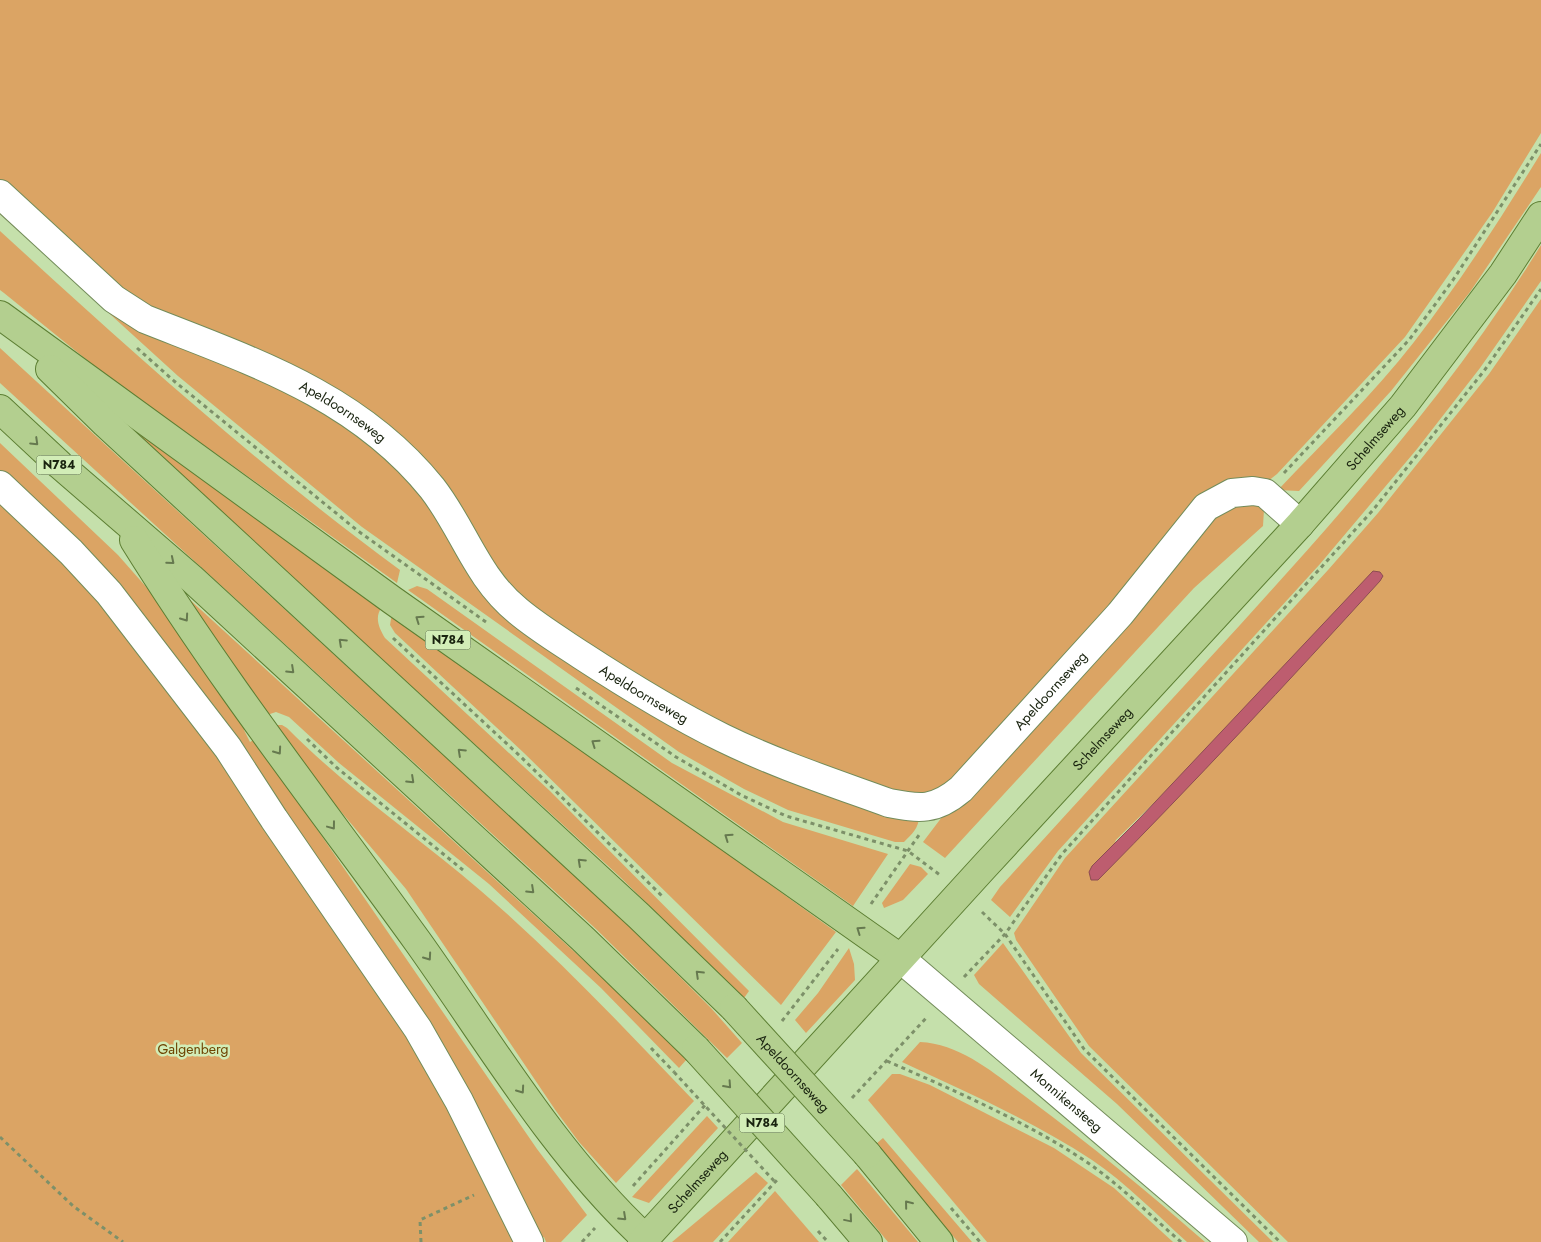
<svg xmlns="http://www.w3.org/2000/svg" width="1541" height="1242" font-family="Jost,sans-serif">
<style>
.green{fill:#dba464;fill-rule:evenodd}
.water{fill:#bd5d6f;stroke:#8c4c52}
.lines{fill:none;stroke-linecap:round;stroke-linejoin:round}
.minor-casing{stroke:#738c5a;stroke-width:30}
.major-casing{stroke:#5c7e32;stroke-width:30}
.path{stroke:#7d9069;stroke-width:3;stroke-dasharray:4 4;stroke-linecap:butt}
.minor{stroke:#fff;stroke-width:28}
.major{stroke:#b3cf8f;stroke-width:28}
.major-bridge-casing{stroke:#5c7e32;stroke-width:30;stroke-linecap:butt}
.path-bridge{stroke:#7d9069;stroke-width:3;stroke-dasharray:4 4;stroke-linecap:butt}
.major-bridge{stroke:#b3cf8f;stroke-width:28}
.oneway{stroke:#66794f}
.labels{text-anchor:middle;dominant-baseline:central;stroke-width:5;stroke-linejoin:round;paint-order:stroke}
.shield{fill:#d2edb7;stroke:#506041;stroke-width:1}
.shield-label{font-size:12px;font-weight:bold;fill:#19230f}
.street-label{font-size:14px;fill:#19230f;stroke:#d2edb7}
.park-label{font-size:14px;fill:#6d4300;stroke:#d2edb7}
</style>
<rect width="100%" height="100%" fill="#c5e0ab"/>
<!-- green -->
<g class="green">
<path d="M0,0H1541V133L1492,213L1405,337L1277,474L1268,481L1251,482L1141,573L953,785L925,802L727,733L523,607L417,463L149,315L0,188Z"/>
<path d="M1541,153V187L1470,292L1391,391L1299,491L1278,490C1324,441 1373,395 1414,342C1460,282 1501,218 1541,153Z"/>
<path d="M0,204L109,303L273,376L409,472L465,555L606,679L919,816C919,828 912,834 904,842H895L788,810L744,789L679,752L362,527L178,376L0,214Z"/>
<path d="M0,231C129,349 258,466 400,570L397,583L103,373L4,293L0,290Z"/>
<path d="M1541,245V281L1480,368L1417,449L1320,564L1058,851L1010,917L991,900L1000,887C1080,799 1160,712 1240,625C1348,506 1457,383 1541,245Z"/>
<path d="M1541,299V1242H1288L1089,1046L1016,940L1014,933L1065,858L1328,570L1378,513L1489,374ZM1380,581L1098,880L1116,840Z"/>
<path d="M0,348L622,919L711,1008L742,1043L727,1058L596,929L0,383Z"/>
<path d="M111,412L382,607C374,617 379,628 385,638L550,791L749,991L744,998L618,875Z"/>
<path d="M0,443L118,555L162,605L248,728L244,730L250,742L255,739L537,1149L587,1215L561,1242H546L544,1237L538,1240L411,1035L518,1242H0Z"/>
<path d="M1257,503L1264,510L1263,526L1194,588L945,858L923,842L942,817L953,812L1043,715L1222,507Z"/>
<path d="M417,586L427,589L672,763L783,822L888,854L853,906L408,590Z"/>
<path d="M177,588L592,968L687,1059L679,1068L601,988L489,884L339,763L289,717L276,712L264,716Z"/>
<path d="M392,613L836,932L781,1005L524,753L395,633L390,625Z"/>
<path d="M275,725H282L287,728C346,788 417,836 481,891C557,956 625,1029 694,1101L616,1183L579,1142L556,1111L406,889L322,789Z"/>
<path d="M910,864L921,867L928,874L903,900L884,908L882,903Z"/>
<path d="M1003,943L1081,1053L1273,1242H1259L1117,1104L979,984L974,975Z"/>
<path d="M849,948L854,964L855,980L806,1033L795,1020L818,993Z"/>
<path d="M920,1042C963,1044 997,1076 1030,1100C1091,1145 1148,1192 1205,1242H1187C1156,1214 1126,1183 1092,1160C1033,1121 966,1092 902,1062Z"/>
<path d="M892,1074H900L930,1085L1054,1148L1114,1188L1173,1242H987L868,1100Z"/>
<path d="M707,1116L718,1128L649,1203L632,1197Z"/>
<path d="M883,1138L972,1242H958L876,1144Z"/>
<path d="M857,1169L918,1242H888L841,1185Z"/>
<path d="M756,1172L768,1183L713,1242H672Z"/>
<path d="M775,1191L819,1242H728Z"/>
</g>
<!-- water -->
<path class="water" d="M1373,571L1380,572L1383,576L1380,581C1288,682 1194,783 1098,880H1091L1089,872L1092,866L1139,819Z"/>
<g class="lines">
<!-- minor casing -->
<g class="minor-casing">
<g id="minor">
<path id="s1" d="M0,194L114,299L145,319C251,361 357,395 432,488C464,529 476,577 518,611C537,627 560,641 581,655C627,685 674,714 723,738C776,764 834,783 889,803C920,809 935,811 961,789L1120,614L1206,507L1232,493L1253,491L1265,493L1300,524"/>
<path d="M0,485L71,552L109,593L228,748L274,819L418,1029L459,1101L529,1242"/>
<path id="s2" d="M900,958L1233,1242"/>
</g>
</g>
<!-- major casing -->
<g class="major-casing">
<g id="major">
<path d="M0,315L392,600L900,958"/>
<path d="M50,369L105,423L639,916L734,1008"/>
<path d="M0,409L60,465L191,578L583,939L696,1049"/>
<path d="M134,540C221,680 322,809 418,942C490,1043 554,1153 645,1238"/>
<path d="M867,1154L939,1242"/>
<path d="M829,1196L868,1242"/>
<path id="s3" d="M642,1242L983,868L1300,524L1403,406L1503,274L1541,216"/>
</g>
</g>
<!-- path -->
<g class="path">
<path d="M137,348L174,381L358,531L486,622"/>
<path d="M1284,473L1409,340L1453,280L1541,144"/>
<path d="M393,638L520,756L662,896"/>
<path d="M576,688L676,757L741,795L786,816L908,851L940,875"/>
<path d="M307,739L336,767L463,870"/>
<path d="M871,904L919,835"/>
<path d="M982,912L1005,934L1084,1049L1280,1242"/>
<path d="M964,977L1005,934L1062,854L1373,510L1484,371L1541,289"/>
<path d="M782,1021L838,949"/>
<path d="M651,1048L674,1072"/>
<path d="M887,1061C955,1091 1030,1123 1091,1165C1123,1188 1151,1216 1181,1242"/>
<path d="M852,1098L928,1016"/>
<path d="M0,1137L73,1206L123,1242"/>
<path d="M633,1186L707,1103"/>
<path d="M951,1208L980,1242"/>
<path d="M818,1231L828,1242"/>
<path d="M421,1242L420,1220L474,1195"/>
<path d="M582,1242L595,1228"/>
<path d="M720,1242L777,1180"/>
</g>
<!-- minor -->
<use href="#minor" class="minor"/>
<!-- major -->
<use href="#major" class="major"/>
<!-- major-bridge casing -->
<g class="major-bridge-casing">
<g id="major-bridge">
<path id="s4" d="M734,1008L867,1154"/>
<path d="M696,1049L829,1196"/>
</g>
</g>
<!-- path-bridge -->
<path class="path-bridge" d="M674,1072L775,1182"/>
<!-- major-bridge -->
<use href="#major-bridge" class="major-bridge"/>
</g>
<!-- one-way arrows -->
<defs><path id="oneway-chevron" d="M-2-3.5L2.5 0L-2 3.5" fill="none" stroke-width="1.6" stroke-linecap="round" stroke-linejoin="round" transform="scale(1.25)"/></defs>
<g class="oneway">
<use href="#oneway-chevron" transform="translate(35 442) rotate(44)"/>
<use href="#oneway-chevron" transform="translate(171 561) rotate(40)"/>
<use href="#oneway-chevron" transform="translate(185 618) rotate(55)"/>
<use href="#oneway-chevron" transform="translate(419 619) rotate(-145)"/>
<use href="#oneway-chevron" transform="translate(342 642) rotate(-137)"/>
<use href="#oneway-chevron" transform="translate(291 670) rotate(43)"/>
<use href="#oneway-chevron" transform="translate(595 743) rotate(-145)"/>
<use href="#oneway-chevron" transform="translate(278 751) rotate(55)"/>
<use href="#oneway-chevron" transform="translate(461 752) rotate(-137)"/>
<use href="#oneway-chevron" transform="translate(411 780) rotate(43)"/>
<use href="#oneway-chevron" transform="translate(332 826) rotate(53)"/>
<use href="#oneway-chevron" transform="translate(728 837) rotate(-145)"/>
<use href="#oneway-chevron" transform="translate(581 862) rotate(-137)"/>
<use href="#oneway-chevron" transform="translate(531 890) rotate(43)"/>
<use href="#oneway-chevron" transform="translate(860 930) rotate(-145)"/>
<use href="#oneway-chevron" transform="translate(428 957) rotate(55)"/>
<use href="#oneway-chevron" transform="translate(699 974) rotate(-136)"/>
<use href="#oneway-chevron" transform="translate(728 1085) rotate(48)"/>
<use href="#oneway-chevron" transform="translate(521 1090) rotate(55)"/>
<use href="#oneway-chevron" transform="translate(908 1204) rotate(-129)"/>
<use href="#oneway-chevron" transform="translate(623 1217) rotate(43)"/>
<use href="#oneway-chevron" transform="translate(849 1219) rotate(50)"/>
</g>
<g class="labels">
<!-- shield labels -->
<g class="shield">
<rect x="36.5" y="455.5" width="45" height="19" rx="4"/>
<rect x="425.5" y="630.5" width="45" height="19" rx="4"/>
<rect x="739.5" y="1113.5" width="45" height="19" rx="4"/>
</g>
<g class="shield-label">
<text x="59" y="465">N784</text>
<text x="448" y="640">N784</text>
<text x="762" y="1123">N784</text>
</g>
<!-- street labels -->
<g class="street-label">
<text stroke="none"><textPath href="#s1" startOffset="411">Apeldoornseweg</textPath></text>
<text stroke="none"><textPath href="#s3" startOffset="1088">Schelmseweg</textPath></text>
<text stroke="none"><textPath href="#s1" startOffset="1310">Apeldoornseweg</textPath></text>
<text stroke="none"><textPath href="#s1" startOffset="831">Apeldoornseweg</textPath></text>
<text stroke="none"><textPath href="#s3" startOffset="682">Schelmseweg</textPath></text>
<text stroke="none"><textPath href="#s4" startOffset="88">Apeldoornseweg</textPath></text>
<text stroke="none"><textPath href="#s2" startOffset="219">Monnikensteeg</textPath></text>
<text stroke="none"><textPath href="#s3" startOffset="82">Schelmseweg</textPath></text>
</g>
<!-- park labels -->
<g class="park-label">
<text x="193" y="1049">Galgenberg</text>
</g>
</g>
</svg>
